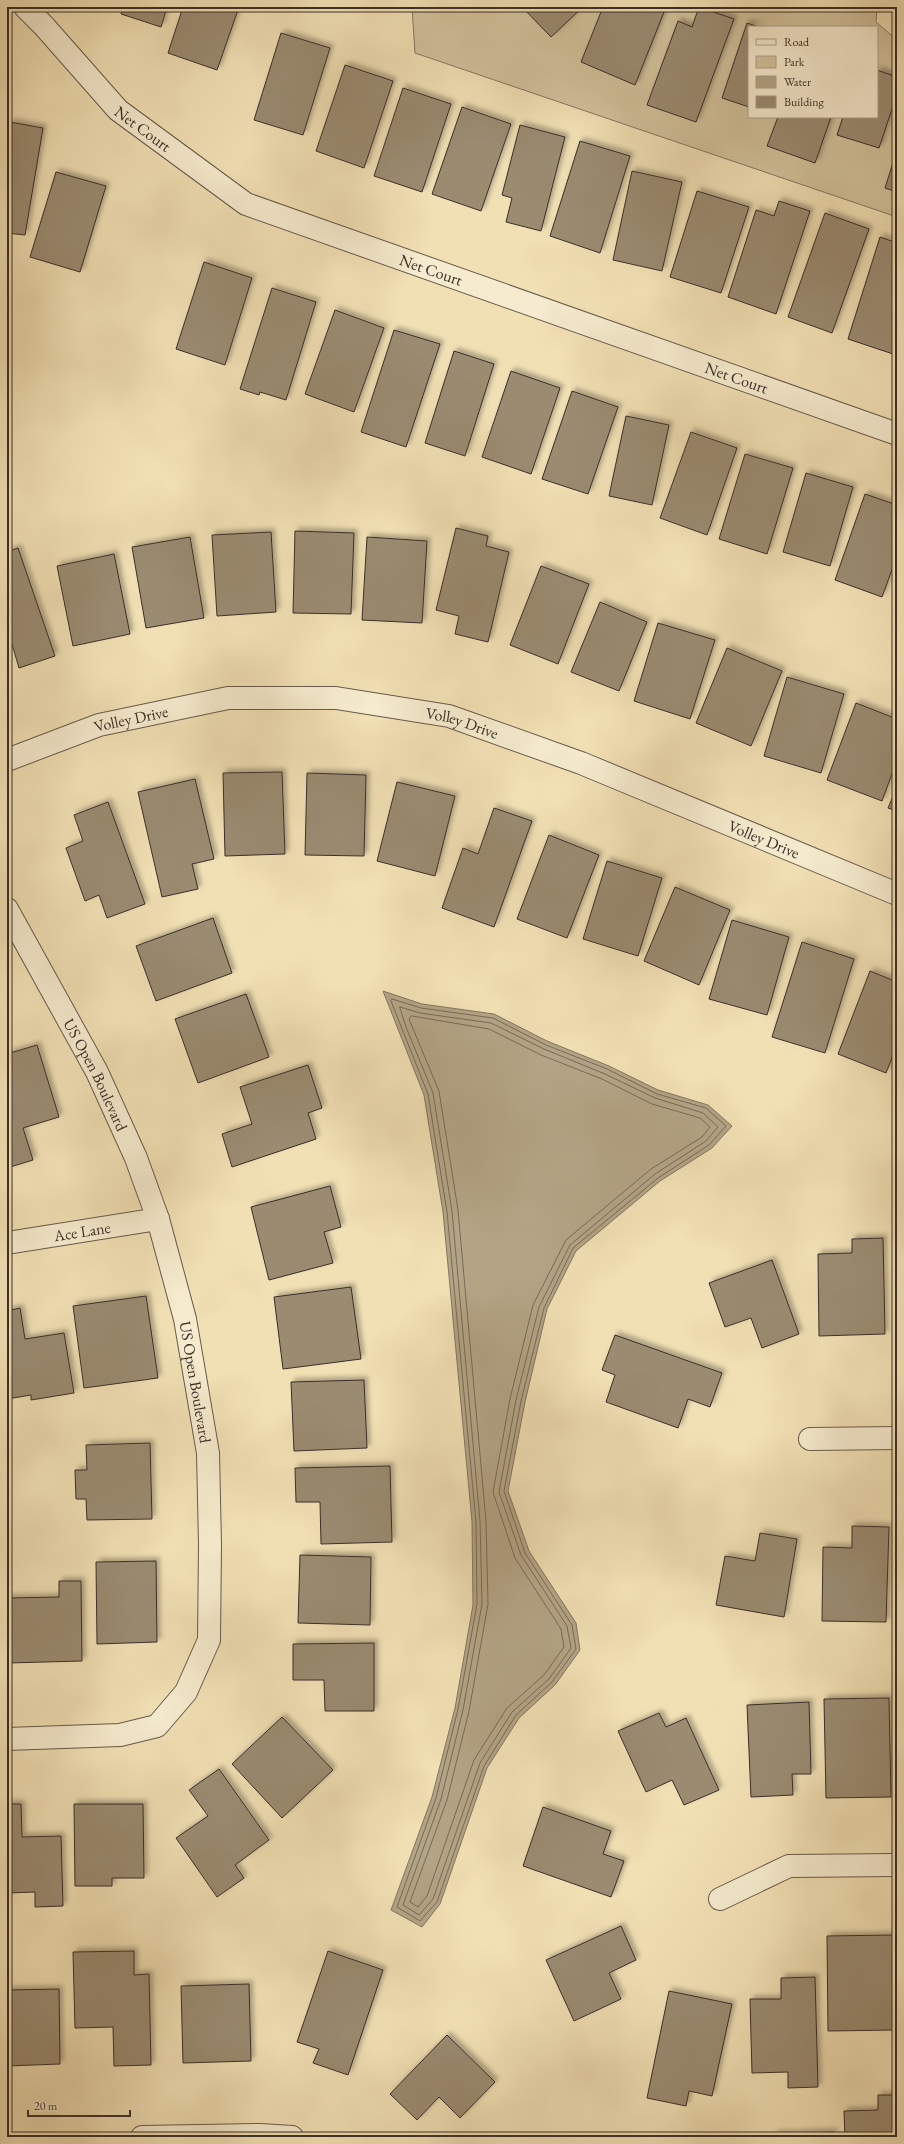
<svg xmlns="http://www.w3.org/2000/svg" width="904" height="2144" font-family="'EB Garamond',serif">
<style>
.green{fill:#d2c29c;stroke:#867862;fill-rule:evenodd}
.water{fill:#b3a485;stroke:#837560}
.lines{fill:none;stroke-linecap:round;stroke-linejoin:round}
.shore{stroke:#776a57;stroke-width:1}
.building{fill:#9a8b71;stroke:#3b2f29;filter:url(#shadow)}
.minor-casing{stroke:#685b4c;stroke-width:24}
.minor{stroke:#f6ebce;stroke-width:22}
.labels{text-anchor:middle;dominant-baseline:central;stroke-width:3;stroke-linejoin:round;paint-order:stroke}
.street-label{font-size:16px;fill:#3b2f29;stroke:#f6ebce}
</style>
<defs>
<filter id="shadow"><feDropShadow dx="3.5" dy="-3.5" stdDeviation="2" flood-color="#0004"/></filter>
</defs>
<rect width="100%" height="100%" fill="#f1e0b4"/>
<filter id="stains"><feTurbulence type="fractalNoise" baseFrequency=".005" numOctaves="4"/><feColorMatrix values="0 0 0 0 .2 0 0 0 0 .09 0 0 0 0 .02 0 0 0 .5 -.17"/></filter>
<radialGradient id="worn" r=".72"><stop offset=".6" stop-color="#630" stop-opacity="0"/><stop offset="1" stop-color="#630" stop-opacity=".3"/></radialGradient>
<!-- green -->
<path class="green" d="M412,7H877L876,22L897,40V217L415,53ZM749,27H877V117H749Z"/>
<!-- water -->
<path class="water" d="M383,991L422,1004L494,1014L547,1041L609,1066L658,1090L708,1105L732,1126L712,1148L660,1181L576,1251L547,1309L525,1402L508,1491L529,1551L576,1623L580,1650L555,1685L519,1718L487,1768L440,1904L422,1927L391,1910L432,1797L455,1708L473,1605L472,1522L443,1212L424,1095Z"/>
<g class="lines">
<!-- shore -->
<g class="shore">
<path d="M392,999L421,1008L493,1018L546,1045L607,1069L657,1094L706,1108L726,1126L709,1145L658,1178L573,1248L544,1308L521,1401L504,1491L525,1553L572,1625L576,1649L552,1682L516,1715L484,1766L437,1902L420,1921L397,1907L436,1798L458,1709L477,1604L476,1522L447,1212L428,1094L391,1001Z"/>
<path d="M400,1007L420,1013L491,1023L544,1049L605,1074L655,1098L703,1113L718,1127L706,1141L655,1174L570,1245L539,1307L516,1400L499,1492L521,1555L567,1626L571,1648L549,1679L512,1712L480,1763L433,1899L419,1915L403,1905L441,1799L463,1710L482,1604L480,1521L452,1211L433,1093L406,1027Z"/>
<path d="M412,1016L489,1029L541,1055L602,1079L652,1104L700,1118L710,1127L702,1137L651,1169L566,1240L533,1305L510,1399L493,1492L515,1558L561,1629L564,1647L544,1675L507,1708L474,1760L427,1896L418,1907L410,1902L447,1800L469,1711L488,1604L486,1521L458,1210L439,1091L409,1019Z"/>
</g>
</g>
<!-- building -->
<g class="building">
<path d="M123,7H167L161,27L121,14Z"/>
<path d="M183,7H239L217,70L168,53Z"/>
<path d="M522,7H583L551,37Z"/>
<path d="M603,7H666L635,85L581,62Z"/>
<path d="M699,7L734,19L696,122L647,105L678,21L692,27Z"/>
<path d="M747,23L759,27H749V107L722,98Z"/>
<path d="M281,33L330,48L303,135L254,120Z"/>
<path d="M345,65L393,81L364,168L316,151Z"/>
<path d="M877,70L897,77V94L879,148L837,135L843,117H877Z"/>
<path d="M403,88L451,104L422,192L374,176Z"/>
<path d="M462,107L511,124L481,211L432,194Z"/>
<path d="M778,117H831L815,163L767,146Z"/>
<path d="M10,122L43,128L25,235L7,233V140Z"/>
<path d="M520,125L565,137L541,231L506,222L512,198L502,195Z"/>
<path d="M580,141L630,156L600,253L550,236Z"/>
<path d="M897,150V192L885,188Z"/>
<path d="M632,171L682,182L662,271L613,260Z"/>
<path d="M56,172L106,186L80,272L30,257Z"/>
<path d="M697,191L749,207L721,293L670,277Z"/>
<path d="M779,201L810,211L776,314L728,297L756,210L774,216Z"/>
<path d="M825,213L869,229L832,333L788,317Z"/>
<path d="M880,237L897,243V341L893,354L848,339Z"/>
<path d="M204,262L252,278L225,365L176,349Z"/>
<path d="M272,288L316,302L286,400L260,392L259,395L240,389Z"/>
<path d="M335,310L384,328L354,412L305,394Z"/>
<path d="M394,330L440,344L406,447L361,432Z"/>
<path d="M454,351L494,364L465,456L425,443Z"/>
<path d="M511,371L560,388L531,474L482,457Z"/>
<path d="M572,391L618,407L588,494L542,479Z"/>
<path d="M626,416L669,425L652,505L609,496Z"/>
<path d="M691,432L737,448L707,535L660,518Z"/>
<path d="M745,454L793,468L767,554L719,539Z"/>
<path d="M806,473L853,487L830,566L783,552Z"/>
<path d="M865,494L897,505V556L882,597L835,580Z"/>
<path d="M456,528L488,536L486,546L509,552L488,642L455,634L459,616L436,610Z"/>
<path d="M295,531L354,533L351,614L293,613Z"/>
<path d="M271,532L276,612L217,616L212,535Z"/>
<path d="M190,537L204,618L146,628L132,547Z"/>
<path d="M367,537L427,541L422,623L362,620Z"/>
<path d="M18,548L55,656L19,668L12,644L7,646V552Z"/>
<path d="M114,554L130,634L73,646L57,566Z"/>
<path d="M541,566L589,584L558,664L510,645Z"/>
<path d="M600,602L647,622L619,691L571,672Z"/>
<path d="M658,623L715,640L690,719L634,701Z"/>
<path d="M727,648L782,671L751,746L696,723Z"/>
<path d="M787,677L844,694L821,773L764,756Z"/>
<path d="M856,703L897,719V760L882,801L827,780Z"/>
<path d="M282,772L285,854L225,856L223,773Z"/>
<path d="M307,773L366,775L364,856L305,855Z"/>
<path d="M195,779L214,859L192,864L198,889L162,897L138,792Z"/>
<path d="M397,782L455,796L435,876L377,861Z"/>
<path d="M897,787V811L888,808Z"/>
<path d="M108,802L145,904L107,918L99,895L85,901L66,848L83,841L74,815Z"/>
<path d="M494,808L532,821L494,927L442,908L463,848L478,854Z"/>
<path d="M549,835L599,855L567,938L517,919Z"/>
<path d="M607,861L662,878L638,956L583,939Z"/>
<path d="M675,887L730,910L699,985L644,961Z"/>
<path d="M213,918L232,973L156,1001L136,946Z"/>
<path d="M732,920L789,937L767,1015L709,999Z"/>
<path d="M802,942L854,959L825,1053L772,1037Z"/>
<path d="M870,971L897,982V1045L886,1073L838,1054Z"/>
<path d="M246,994L269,1057L198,1083L175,1019Z"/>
<path d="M37,1045L59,1117L23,1128L33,1160L7,1168V1054Z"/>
<path d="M308,1065L322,1108L308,1113L316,1139L232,1167L222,1134L252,1124L240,1087Z"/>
<path d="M330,1186L341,1227L324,1232L333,1263L269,1280L251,1207Z"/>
<path d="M883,1238L885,1334L819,1336L818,1254L852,1253V1239Z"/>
<path d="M772,1260L799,1334L762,1348L751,1318L725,1327L709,1283Z"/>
<path d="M351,1287L361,1359L283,1369L274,1297Z"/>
<path d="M146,1296L158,1378L84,1388L73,1306Z"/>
<path d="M20,1308L25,1339L64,1333L74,1393L31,1400V1395L7,1399V1311Z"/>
<path d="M615,1335L722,1373L710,1407L688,1399L678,1428L606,1402L615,1375L602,1370Z"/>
<path d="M364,1380L367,1448L294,1451L291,1382Z"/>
<path d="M150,1443L152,1519L87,1520L86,1499H76L75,1470H87L86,1445Z"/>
<path d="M390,1466L392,1542L321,1544L320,1502H296L295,1468Z"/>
<path d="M852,1526L889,1527L886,1622L822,1621L823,1547L852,1548Z"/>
<path d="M760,1533L797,1539L784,1617L716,1605L725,1556L755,1561Z"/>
<path d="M300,1555L371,1557L370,1625L298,1623Z"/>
<path d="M156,1561L157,1642L97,1644L96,1562Z"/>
<path d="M59,1581H81L82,1661L8,1663L7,1598L59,1597Z"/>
<path d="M374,1643V1711H325L324,1680H293V1644Z"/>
<path d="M889,1698L891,1797L826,1798L824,1699Z"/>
<path d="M809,1702L811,1774H792L793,1795L751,1797L747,1705Z"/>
<path d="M659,1713L666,1727L686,1718L719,1790L684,1805L672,1780L646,1792L618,1731Z"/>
<path d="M282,1717L333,1770L282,1818L232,1764Z"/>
<path d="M219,1769L269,1840L235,1865L244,1878L217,1897L176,1838L208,1816L189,1790Z"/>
<path d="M7,1804H21L22,1837L61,1836L63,1906L35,1907V1892L7,1893Z"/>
<path d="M74,1804H143L144,1878H112V1886H75Z"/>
<path d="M543,1807L611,1831L603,1854L624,1861L611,1897L523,1866Z"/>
<path d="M621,1926L636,1960L609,1973L621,1999L574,2021L546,1960Z"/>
<path d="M893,1935L895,2030L828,2031L827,1936Z"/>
<path d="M134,1951V1975L149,1974L151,2065L114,2066L113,2027L75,2028L73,1952Z"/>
<path d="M328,1951L383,1970L348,2075L313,2063L319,2049L297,2042Z"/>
<path d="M815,1977L818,2087L788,2088V2072L752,2073L750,1999H781V1978Z"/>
<path d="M249,1984L251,2061L183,2063L181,1986Z"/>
<path d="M59,1989L60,2064L7,2066V1990Z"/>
<path d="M669,1991L732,2004L712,2096L689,2091L686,2106L647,2098Z"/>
<path d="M447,2035L495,2082L460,2118L439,2097L417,2120L390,2094Z"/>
<path d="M878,2095H897V2137H845L844,2111L878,2110Z"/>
<path d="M834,2132V2137H774V2134Z"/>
</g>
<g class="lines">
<!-- minor casing -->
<g class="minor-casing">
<g id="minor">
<path id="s1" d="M25,7L44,26L118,110L246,204L897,434"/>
<path id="s2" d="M7,760L99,725L228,698H336L449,716L581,763L897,894"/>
<path id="s3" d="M7,909L97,1072L136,1158L158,1219L185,1319L208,1453L210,1545L209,1640L186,1692L157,1726L120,1735L7,1739"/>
<path id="s4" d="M7,1243L158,1219"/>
<path d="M810,1439L897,1438"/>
<path d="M720,1899L789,1866L897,1865"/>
<path d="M142,2137L260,2135L292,2137"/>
</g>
</g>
<!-- minor -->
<use href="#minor" class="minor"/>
</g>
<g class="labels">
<!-- street labels -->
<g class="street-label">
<text stroke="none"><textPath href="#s1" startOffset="170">Net Court</textPath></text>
<text stroke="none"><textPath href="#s1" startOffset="494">Net Court</textPath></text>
<text stroke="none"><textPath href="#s1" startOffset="818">Net Court</textPath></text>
<text stroke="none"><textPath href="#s2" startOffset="131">Volley Drive</textPath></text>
<text stroke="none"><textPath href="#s2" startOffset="467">Volley Drive</textPath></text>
<text stroke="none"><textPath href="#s2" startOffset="791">Volley Drive</textPath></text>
<text stroke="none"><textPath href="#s3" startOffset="188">US Open Boulevard</textPath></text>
<text stroke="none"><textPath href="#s4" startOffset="76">Ace Lane</textPath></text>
<text stroke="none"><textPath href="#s3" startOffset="513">US Open Boulevard</textPath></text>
</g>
</g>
<!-- margin -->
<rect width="904" height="2144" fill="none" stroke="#f1e0b4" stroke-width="24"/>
<rect x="8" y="8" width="888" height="2128" fill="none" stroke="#3b2f29" stroke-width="2"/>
<rect x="12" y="12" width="880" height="2120" fill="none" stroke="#3b2f29"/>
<!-- legend -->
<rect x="748" y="26" width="130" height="92" fill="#f6ebce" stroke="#aba08c"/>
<rect x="756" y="39" width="20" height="6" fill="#f6ebce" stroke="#aba08c"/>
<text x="784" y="46" font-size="12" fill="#3b2f29">Road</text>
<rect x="756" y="56" width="20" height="12" fill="#d2c29c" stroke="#aba08c"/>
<text x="784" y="66" font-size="12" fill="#3b2f29">Park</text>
<rect x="756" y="76" width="20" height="12" fill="#b3a485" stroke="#aba08c"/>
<text x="784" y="86" font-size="12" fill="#3b2f29">Water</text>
<rect x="756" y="96" width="20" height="12" fill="#9a8b71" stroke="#aba08c"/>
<text x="784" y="106" font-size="12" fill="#3b2f29">Building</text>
<!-- scale -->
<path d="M28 2110v6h102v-6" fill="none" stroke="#3b2f29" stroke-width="2"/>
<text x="34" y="2110" font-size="12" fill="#3b2f29" stroke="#f6ebce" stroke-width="3" paint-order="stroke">20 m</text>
<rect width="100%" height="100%" filter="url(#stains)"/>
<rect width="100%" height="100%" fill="url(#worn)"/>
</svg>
